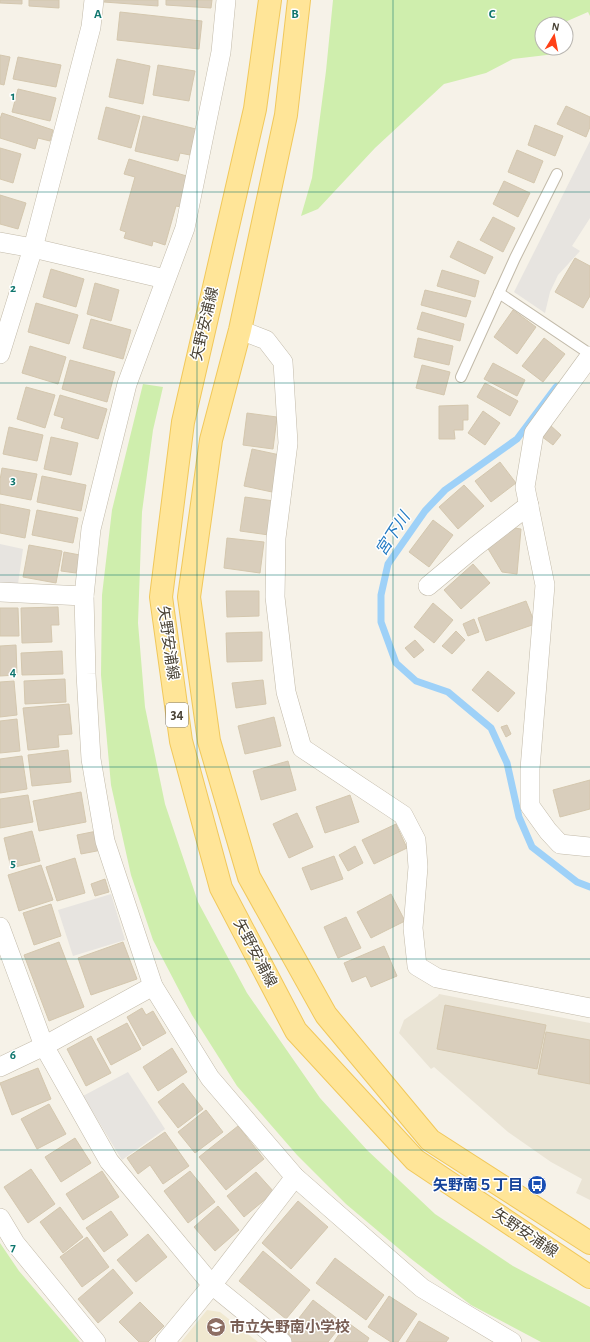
<svg xmlns="http://www.w3.org/2000/svg" width="590" height="1342" font-family="'Alegreya Sans','Noto Sans JP',sans-serif">
<style>
.residential{fill:#eae4d5}
.education{fill:#f0e8d0}
.green{fill:#cfeead}
.parking{fill:#e7e4e0}
.lines{fill:none;stroke-linecap:round;stroke-linejoin:round}
.stream{stroke:#9ed1f8;stroke-width:7}
.building{fill:#d9cebc;stroke:#d4c7ae}
.lane-casing{stroke:#c2baa9;stroke-width:12}
.street-casing{stroke:#c2baa9;stroke-width:20}
.primary-casing{stroke:#f1c85b;stroke-width:24}
.lane{stroke:#fff;stroke-width:10}
.street{stroke:#fff;stroke-width:19}
.primary{stroke:#ffe598;stroke-width:22}
.grid{fill:none;stroke:#0f766e;stroke-width:1;stroke-opacity:0.55}
.labels{text-anchor:middle;dominant-baseline:central;stroke-width:3;stroke-linejoin:round;paint-order:stroke}
.shield{fill:#fff;stroke:#807b72;stroke-width:1}
.shield-label{font-size:14px;font-weight:bold;fill:#4a4336}
.street-label{font-size:15px;fill:#4a4336;stroke:#fff}
.transit-label{font-size:15px;font-weight:bold;fill:#164399;stroke:#fff;text-anchor:end}
.education-label{font-size:15px;font-weight:bold;fill:#785e54;stroke:#fff;text-anchor:start}
.water-label{font-size:16px;font-style:italic;fill:#227ac3;stroke:#fff}
.grid-label{font-size:13px;text-anchor:middle;font-weight:bold;fill:#0f766e;stroke:#fff;stroke-width:3;stroke-linejoin:round;paint-order:stroke}
</style>
<rect width="100%" height="100%" fill="#f6f2e8"/>
<!-- residential -->
<path class="residential" d="M439,994L590,1023V1200L576,1193L582,1179L551,1162L508,1132L434,1067L431,1069L399,1033L404,1020L438,996Z"/>
<!-- education -->
<path class="education" d="M207,1310L220,1312L258,1342H181Z"/>
<!-- green -->
<g class="green">
<path d="M333,0H590V16L588,12L565,22L564,24H542V48H557L555,54L513,59L486,73L444,84L375,148L318,209L301,216L312,178L326,71Z"/>
<path d="M143,384L163,387L153,430L142,512L138,623L145,707L165,804L198,902L247,993L320,1098L367,1150L435,1214L513,1266L590,1307V1342H541L471,1305L410,1258L346,1204L297,1155L237,1086L192,1015L153,940L131,875L111,785L101,675L102,595L112,510Z"/>
<path d="M0,1243L19,1271L80,1342H0Z"/>
</g>
<!-- parking -->
<g class="parking">
<path d="M590,141V218L572,246L580,251L558,275L550,292L545,313L514,292Z"/>
<path d="M0,544L23,549L18,584H0Z"/>
<path d="M111,894L125,940L73,956L58,910Z"/>
<path d="M128,1072L165,1129L122,1160L83,1096Z"/>
</g>
<g class="lines">
<!-- stream -->
<path class="stream" d="M556,387L517,439L445,490L425,511L388,564L381,595V622L396,663L416,681L448,692L491,728L507,763L519,817L532,847L577,882L590,887"/>
</g>
<!-- building -->
<g class="building">
<path d="M0,0H22V4L0,3Z"/>
<path d="M29,0H59V8L29,6Z"/>
<path d="M105,0H158V6L104,2Z"/>
<path d="M166,0H212L211,8L166,5Z"/>
<path d="M120,12L202,21L199,49L117,40Z"/>
<path d="M0,55L10,57L4,85L0,84Z"/>
<path d="M18,57L61,65L56,87L13,79Z"/>
<path d="M117,59L150,66L143,104L109,97Z"/>
<path d="M158,65L195,71L189,101L153,95Z"/>
<path d="M18,89L56,98L50,121L12,112Z"/>
<path d="M566,106L590,117V127L586,137L557,124Z"/>
<path d="M106,107L140,116L131,148L98,139Z"/>
<path d="M2,113L53,130L50,141L38,138L35,149L0,138V119Z"/>
<path d="M143,116L196,129L190,155L180,153L178,161L135,151Z"/>
<path d="M535,125L563,136L555,156L528,145Z"/>
<path d="M0,148L21,154L13,183L0,179Z"/>
<path d="M517,150L543,161L534,183L508,172Z"/>
<path d="M129,159L190,177L181,207L176,206L165,245L153,241L152,246L124,238L126,232L120,230L135,177L124,174Z"/>
<path d="M504,181L530,193L518,217L493,204Z"/>
<path d="M0,195L26,203L18,229L0,224Z"/>
<path d="M493,217L515,228L503,252L480,240Z"/>
<path d="M458,241L493,257L485,274L450,257Z"/>
<path d="M575,258L590,266V296L583,308L555,292Z"/>
<path d="M51,269L84,279L76,307L43,297Z"/>
<path d="M442,270L479,281L475,297L437,286Z"/>
<path d="M95,283L119,290L111,321L87,314Z"/>
<path d="M425,290L471,301L466,317L421,305Z"/>
<path d="M36,303L78,315L69,344L28,332Z"/>
<path d="M513,310L536,327L517,354L494,337Z"/>
<path d="M422,312L464,324L460,341L417,329Z"/>
<path d="M91,319L131,330L123,359L83,348Z"/>
<path d="M418,338L453,346L449,365L414,357Z"/>
<path d="M544,338L565,354L543,382L522,366Z"/>
<path d="M30,346L66,357L58,384L22,373Z"/>
<path d="M70,360L115,372L107,402L62,389Z"/>
<path d="M493,363L525,380L517,396L484,379Z"/>
<path d="M422,365L450,372L444,395L416,388Z"/>
<path d="M485,383L518,401L510,416L477,397Z"/>
<path d="M26,387L55,395L45,428L17,419Z"/>
<path d="M60,395L107,409L98,439L61,428L64,418L54,415Z"/>
<path d="M468,405V420H463V430H454L455,439H439V406Z"/>
<path d="M483,411L500,423L485,445L468,433Z"/>
<path d="M247,413L277,417L273,449L243,445Z"/>
<path d="M550,425L561,435L553,445L541,436Z"/>
<path d="M9,427L43,435L37,461L3,454Z"/>
<path d="M51,437L78,443L71,475L44,469Z"/>
<path d="M252,449L280,455L272,492L244,486Z"/>
<path d="M500,462L516,483L491,502L475,481Z"/>
<path d="M2,468L37,474L31,500L0,494V480Z"/>
<path d="M42,476L86,485L81,511L37,502Z"/>
<path d="M464,485L484,506L458,529L439,507Z"/>
<path d="M245,497L274,501L269,535L240,531Z"/>
<path d="M0,504L30,510L25,538L0,533Z"/>
<path d="M37,510L78,518L73,543L32,535Z"/>
<path d="M433,520L453,535L429,567L409,552Z"/>
<path d="M508,527L521,529L517,574L502,572L487,547Z"/>
<path d="M227,538L264,542L260,573L224,568Z"/>
<path d="M29,545L62,551L56,583L23,577Z"/>
<path d="M64,552L80,555L76,573L61,571Z"/>
<path d="M473,564L490,583L461,609L444,590Z"/>
<path d="M226,591H259V616L227,617Z"/>
<path d="M526,601L535,624L486,641L478,618Z"/>
<path d="M433,603L453,620L434,643L414,627Z"/>
<path d="M58,607L59,625H51L52,642L22,643L21,608Z"/>
<path d="M0,608H18L19,636H0Z"/>
<path d="M474,619L479,632L468,636L463,624Z"/>
<path d="M456,631L465,640L452,654L442,646Z"/>
<path d="M262,632V661L227,662L226,633Z"/>
<path d="M415,640L424,650L414,658L405,648Z"/>
<path d="M16,645L17,675L0,676V646Z"/>
<path d="M62,651L63,674L22,675L21,653Z"/>
<path d="M488,671L515,693L498,712L472,690Z"/>
<path d="M65,679L66,702L25,704L24,681Z"/>
<path d="M263,680L266,704L236,708L232,683Z"/>
<path d="M14,681L17,715L0,717V682Z"/>
<path d="M69,704L72,734L58,735L59,747L28,750L23,708Z"/>
<path d="M274,717L281,746L245,754L238,726Z"/>
<path d="M17,719L20,751L0,753V721Z"/>
<path d="M507,725L511,734L506,737L501,727Z"/>
<path d="M68,750L71,782L32,786L28,755Z"/>
<path d="M22,756L27,789L0,793V759Z"/>
<path d="M288,761L296,790L261,800L253,771Z"/>
<path d="M590,780V809L560,817L553,790Z"/>
<path d="M81,792L86,822L39,831L33,801Z"/>
<path d="M28,795L33,822L0,828V799Z"/>
<path d="M350,795L359,822L325,833L316,807Z"/>
<path d="M297,813L313,847L289,858L273,824Z"/>
<path d="M396,824L407,848L374,864L362,840Z"/>
<path d="M32,831L40,861L11,868L4,838Z"/>
<path d="M97,831L102,850L81,854L77,835Z"/>
<path d="M355,846L363,863L348,871L339,855Z"/>
<path d="M334,856L343,879L311,890L302,868Z"/>
<path d="M75,858L85,893L57,901L46,867Z"/>
<path d="M41,865L53,900L19,911L8,875Z"/>
<path d="M105,879L109,892L95,896L91,884Z"/>
<path d="M391,894L405,921L371,938L357,912Z"/>
<path d="M51,904L61,936L34,945L23,913Z"/>
<path d="M346,917L361,948L338,958L324,927Z"/>
<path d="M59,942L84,1007L49,1021L24,955Z"/>
<path d="M123,942L137,979L91,995L78,958Z"/>
<path d="M384,946L397,976L371,987L366,976L352,982L344,963Z"/>
<path d="M445,1005L546,1025L537,1069L437,1049Z"/>
<path d="M142,1008L146,1015L153,1011L166,1033L143,1046L127,1017Z"/>
<path d="M127,1023L141,1049L111,1065L97,1039Z"/>
<path d="M546,1032L590,1040V1084L538,1074Z"/>
<path d="M91,1036L111,1073L86,1086L67,1049Z"/>
<path d="M172,1048L187,1072L158,1091L143,1067Z"/>
<path d="M38,1068L51,1099L12,1115L0,1083Z"/>
<path d="M183,1083L203,1109L178,1128L158,1102Z"/>
<path d="M49,1104L66,1134L37,1149L21,1119Z"/>
<path d="M206,1110L223,1132L195,1153L178,1132Z"/>
<path d="M238,1126L264,1159L226,1190L199,1157Z"/>
<path d="M165,1132L189,1166L163,1184L150,1165L138,1174L127,1158Z"/>
<path d="M75,1138L91,1163L61,1182L45,1157Z"/>
<path d="M31,1169L55,1204L28,1223L4,1187Z"/>
<path d="M102,1171L119,1197L83,1220L66,1194Z"/>
<path d="M190,1171L215,1202L188,1223L164,1191Z"/>
<path d="M256,1172L274,1192L244,1217L227,1196Z"/>
<path d="M298,1201L328,1227L291,1269L262,1243Z"/>
<path d="M218,1206L239,1230L215,1251L194,1227Z"/>
<path d="M60,1207L83,1237L63,1253L40,1222Z"/>
<path d="M111,1211L128,1235L104,1252L86,1228Z"/>
<path d="M148,1234L167,1257L136,1282L117,1260Z"/>
<path d="M87,1237L109,1267L82,1287L60,1257Z"/>
<path d="M263,1251L310,1290L286,1319L239,1281Z"/>
<path d="M335,1258L384,1295L366,1320L316,1283Z"/>
<path d="M113,1269L133,1293L98,1323L78,1299Z"/>
<path d="M389,1296L417,1314L398,1342H391L368,1327Z"/>
<path d="M313,1300L343,1323L328,1342H292L285,1336Z"/>
<path d="M140,1302L164,1326L148,1342H139L119,1322Z"/>
<path d="M419,1321L449,1338L446,1342H406Z"/>
<path d="M347,1322L369,1338L367,1342H334Z"/>
</g>
<g class="lines">
<!-- lane casing -->
<g class="lane-casing">
<g id="lane">
<path d="M499,293L590,354"/>
<path d="M461,377L515,258L557,174"/>
</g>
</g>
<!-- street casing -->
<g class="street-casing">
<g id="street">
<path d="M226,0L221,52L185,228L127,384L91,529L84,596L86,674L91,759L105,841L153,986L210,1078L295,1177L422,1288L512,1342"/>
<path d="M0,242L33,248L165,279"/>
<path d="M240,330L266,340L283,362L288,443L276,538L275,597L286,692L302,748L403,815L416,840L418,867L413,928L417,966L437,978L590,1008"/>
<path d="M0,354L33,248L91,27L94,0"/>
<path d="M590,356L534,433L525,487L545,585L530,769V806L548,831L560,844L590,847"/>
<path d="M428,586L476,546L529,505"/>
<path d="M0,592L84,596"/>
<path d="M0,927L44,1046L109,1161L212,1285L282,1342"/>
<path d="M0,1067L44,1046L153,986"/>
<path d="M0,1218L15,1243L96,1342"/>
<path d="M165,1342L212,1285L295,1177"/>
</g>
</g>
<!-- primary casing -->
<g class="primary-casing">
<g id="primary">
<path d="M270,0L255,109L183,422L161,597L181,741L221,888L296,1031L415,1160L590,1277"/>
<path d="M299,0L286,115L240,330L211,440L189,597L209,741L249,877L326,1015L430,1140L590,1243"/>
</g>
</g>
<!-- lane -->
<use href="#lane" class="lane"/>
<!-- street -->
<use href="#street" class="street"/>
<!-- primary -->
<use href="#primary" class="primary"/>
</g>
<!-- grid -->
<path class="grid" d="M197,0V1342M393,0V1342M0,192H590M0,383H590M0,575H590M0,767H590M0,959H590M0,1150H590"/>
<!-- icons -->
<defs>
<g id="bus-disc" transform="scale(1)"><circle r="9.5" fill="#1a4fb4" stroke="#fff"/><path d="M-5-6H5V4H4V6H2V4H-2V6H-4V4H-5ZM-3.5-4V0h7V-4ZM-3.5 1.2v1.5H-2V1.2ZM2 1.2v1.5H3.5V1.2Z" fill="#fff"/></g>
<g id="school-disc" transform="scale(1)"><circle r="9.5" fill="#8d6e63" stroke="#fff"/><path d="M0-5L7-2L0 1L-7-2ZM-4 1L0 2.5L4 1V4Q0 6-4 4Z" fill="#fff"/></g>
</defs>
<g fill-rule="evenodd">
<use href="#bus-disc" x="537" y="1185"/>
<use href="#school-disc" x="216" y="1327"/>
</g>
<g class="labels">
<!-- shield labels -->
<rect class="shield" x="166" y="703" width="22" height="24" rx="3"/>
<g class="shield-label">
<text x="177" y="715">34</text>
</g>
<!-- street labels -->
<g class="street-label">
<text transform="translate(205 324) rotate(-77)">矢野安浦線</text>
<text transform="translate(168 643) rotate(82)">矢野安浦線</text>
<text transform="translate(255 953) rotate(62)">矢野安浦線</text>
<text transform="translate(525 1233) rotate(34)">矢野安浦線</text>
</g>
<!-- transit labels -->
<g class="transit-label">
<text x="523" y="1185">矢野南５丁目</text>
</g>
<!-- education labels -->
<g class="education-label">
<text x="230" y="1327">市立矢野南小学校</text>
</g>
<!-- water labels -->
<g class="water-label">
<text transform="translate(393 534) rotate(-57)">宮下川</text>
</g>
</g>
<g class="grid-label">
<text x="98" y="18">A</text>
<text x="295" y="18">B</text>
<text x="492" y="18">C</text>
<text x="13" y="100">1</text>
<text x="13" y="292">2</text>
<text x="13" y="484">3</text>
<text x="13" y="676">4</text>
<text x="13" y="867">5</text>
<text x="13" y="1059">6</text>
<text x="13" y="1251">7</text>
</g>
<!-- north arrow -->
<g transform="translate(554 36) rotate(10)"><circle r="19" fill="#ffffff" stroke="#b7b4af"/>
<path d="M0-3L7 15L0 10L-7 15Z" fill="#ff4016"/>
<text y="-6" font-size="11" font-weight="bold" text-anchor="middle" fill="#4a4336">N</text>
</g>
</svg>
